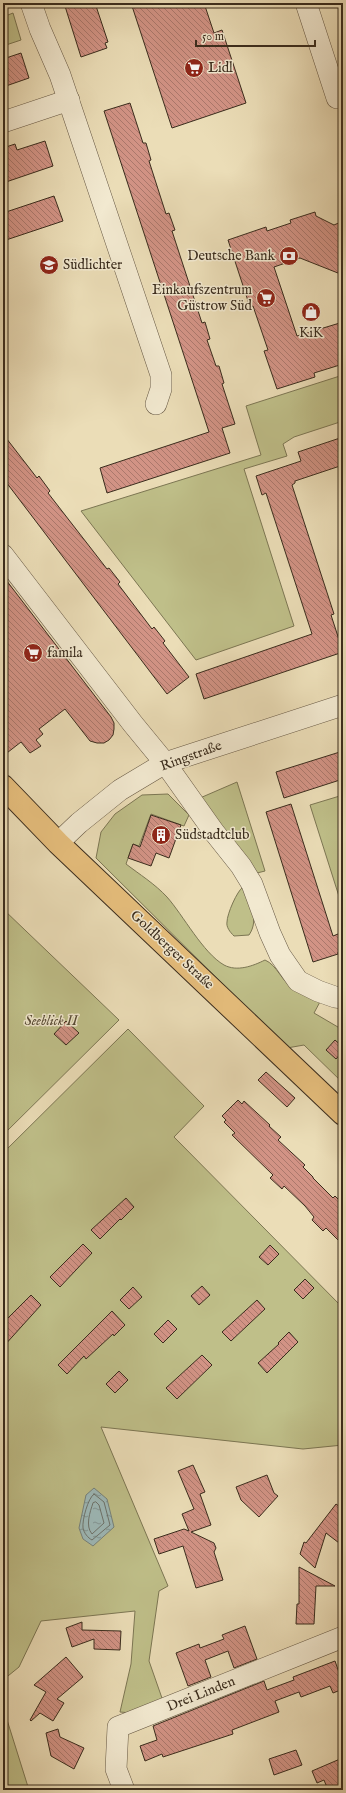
<svg xmlns="http://www.w3.org/2000/svg" width="346" height="1793" font-family="'IM FELL English',serif">
<style>
.green{fill:#bfbf89;stroke:#7c7653}
.water{fill:url(#water-ripples);stroke:#75817b}
.lines{fill:none;stroke-linecap:round;stroke-linejoin:round}
.shore{stroke:#6c726b;stroke-width:1}
.building{fill:url(#building-back-hatch);stroke:#3a2c1d}
.minor-casing{stroke:#665844;stroke-width:22}
.major-casing{stroke:#3a2c1d;stroke-width:24}
.minor{stroke:#f2e9d0;stroke-width:21}
.major{stroke:#e6be7c;stroke-width:22}
.labels{text-anchor:middle;dominant-baseline:central;stroke-width:3;stroke-linejoin:round;paint-order:stroke}
.poi-label{font-size:14px;fill:#3a2c1d;stroke:#f2e9d0;text-anchor:start}
.street-label{font-size:14px;fill:#3a2c1d;stroke:#f2e9d0}
.park-label{font-size:14px;font-style:italic;fill:#554933;stroke:#f2e9d0}
</style>
<defs>
<pattern id="water-ripples" width="26" height="14" patternUnits="userSpaceOnUse"><rect width="26" height="14" fill="#9db9b9"/><path d="M2 4q2-2 4 0t4 0M15 11q2-2 4 0t4 0" fill="none" stroke="#819796"/></pattern>
<pattern id="building-back-hatch" width="6" height="6" patternUnits="userSpaceOnUse"><rect width="6" height="6" fill="#d29385"/><path d="M-1 5l2 2M0 0l6 6M5-1l2 2" fill="none" stroke="#ab786c"/></pattern>
</defs>
<rect width="100%" height="100%" fill="#ebddb7"/>
<filter id="stains"><feTurbulence type="fractalNoise" baseFrequency=".005" numOctaves="4"/><feColorMatrix values="0 0 0 0 .2 0 0 0 0 .09 0 0 0 0 .02 0 0 0 .5 -.17"/></filter>
<radialGradient id="worn" r=".72"><stop offset=".6" stop-color="#630" stop-opacity="0"/><stop offset="1" stop-color="#630" stop-opacity=".3"/></radialGradient>
<!-- green -->
<g class="green">
<path d="M13,13L21,40L3,46V17Z"/>
<path d="M343,375V421L294,437L283,444L287,456L244,469L294,626L196,660L81,511L261,455L246,406Z"/>
<path d="M237,782L265,871L257,873L200,798Z"/>
<path d="M168,794L189,815L184,826L151,814L139,846L133,844L126,864C139,874 155,884 167,897C183,915 203,953 224,965C237,972 253,966 265,960C277,965 282,982 294,989C302,994 312,997 321,1000L314,1013L343,1030V1083L304,1045L287,1048L96,858L101,832L115,814L142,795Z"/>
<path d="M343,795V909L310,805Z"/>
<path d="M243,887C249,903 260,919 249,935L234,936C230,932 226,927 227,922C227,914 237,891 243,887Z"/>
<path d="M3,909L119,1020L3,1135Z"/>
<path d="M128,1029L204,1106L174,1137L343,1308V1445L303,1449L101,1427L168,1586L159,1591L149,1661L163,1701L132,1713L120,1712L131,1664L135,1611L41,1621L19,1667L3,1680V1153Z"/>
<path d="M3,1707L29,1790H3Z"/>
</g>
<!-- water -->
<path class="water" d="M94,1488L107,1499L114,1527L93,1546L83,1539L79,1528L86,1495Z"/>
<g class="lines">
<!-- shore -->
<g class="shore">
<path d="M94,1494L104,1502L110,1525L92,1540C88,1538 84,1533 83,1528C82,1520 88,1498 94,1494Z"/>
<path d="M96,1502L99,1505L104,1523L92,1534C85,1526 90,1512 93,1503Z"/>
</g>
</g>
<!-- building -->
<g class="building">
<path d="M64,3H95L108,42L105,43L107,48L81,57Z"/>
<path d="M131,3H204L214,33L222,30L246,103L172,128Z"/>
<path d="M21,53L29,78L3,87V59Z"/>
<path d="M130,103L143,143H146L151,160L149,161L166,214L169,213L175,230L172,231L202,323L205,322L210,339L207,340L216,366H219L224,383L222,384L235,424L222,428L230,453L107,493L100,468L209,432L104,111Z"/>
<path d="M45,141L53,166L3,183V148L15,144L17,150Z"/>
<path d="M54,196L63,221L3,241V213Z"/>
<path d="M315,212L316,216L334,225L343,221V275L300,258L274,267L297,336L343,322V364L314,373L315,377L277,389L264,351L268,350L253,306L250,307L228,240L266,227L267,231L291,223L290,220Z"/>
<path d="M3,434L37,478L39,476L50,491L48,493L107,569L109,568L120,582L118,584L152,629L154,627L165,641L163,643L189,677L167,694L3,478Z"/>
<path d="M343,437V465L295,481V483L292,485L334,614L331,615L343,652L204,699L196,674L312,634L266,493L262,495L256,476L301,461L298,452Z"/>
<path d="M3,576L111,717L114,723V729L113,735L109,740L104,743H97L90,741L65,709L39,729L43,734L36,740L41,746L30,753L21,742L3,756Z"/>
<path d="M343,751V779L284,798L276,772Z"/>
<path d="M291,804L333,936L343,932V950L338,952V954L313,962L266,812Z"/>
<path d="M151,815L181,825L169,858L156,853L151,866L128,858L133,844L140,847Z"/>
<path d="M66,1021L79,1033L66,1045L54,1034Z"/>
<path d="M335,1040L343,1047V1051L336,1059L326,1050Z"/>
<path d="M266,1072L295,1098L287,1107L258,1080Z"/>
<path d="M238,1100L242,1104L244,1101L270,1125L269,1126L281,1137L278,1140L305,1165L303,1167L313,1177V1178L333,1198L335,1196L343,1204V1245L326,1228L323,1231L312,1220L314,1217L305,1206L284,1186L282,1189L270,1178L273,1175L232,1135L235,1133L224,1122L226,1120L222,1116Z"/>
<path d="M126,1198L134,1207L121,1220L120,1219L100,1239L91,1230Z"/>
<path d="M83,1244L92,1253L60,1287L50,1277Z"/>
<path d="M270,1245L279,1254L268,1265L259,1257Z"/>
<path d="M305,1279L314,1288L303,1299L294,1290Z"/>
<path d="M202,1286L210,1295L199,1305L191,1296Z"/>
<path d="M133,1287L142,1297L129,1309L120,1300Z"/>
<path d="M31,1295L41,1305L3,1347V1323Z"/>
<path d="M257,1300L265,1309L231,1341L222,1332Z"/>
<path d="M112,1311L125,1325L114,1336L113,1334L86,1359L84,1356L67,1374L58,1365Z"/>
<path d="M168,1320L177,1329L163,1343L154,1334Z"/>
<path d="M289,1332L298,1342L267,1373L258,1363L279,1344L278,1343Z"/>
<path d="M202,1355L212,1365L177,1399L166,1388Z"/>
<path d="M119,1371L128,1380L115,1393L106,1384Z"/>
<path d="M193,1465L205,1492L200,1494L211,1525L191,1532L214,1543L216,1548L214,1552L223,1580L196,1588L183,1546L159,1554L154,1539L184,1529L189,1531L182,1514L194,1509L178,1471Z"/>
<path d="M267,1475L274,1493L278,1496L259,1517L241,1500L236,1487Z"/>
<path d="M336,1504L343,1509V1546L326,1533L315,1568L300,1554L304,1542L306,1543Z"/>
<path d="M299,1567L335,1586H316L314,1624H296L297,1604H299Z"/>
<path d="M82,1622V1630L121,1631L120,1650L94,1649V1639L72,1647L66,1628Z"/>
<path d="M245,1626L257,1659L234,1668L228,1651L205,1660L211,1677L188,1686L176,1653L199,1644L200,1648L224,1639L222,1635Z"/>
<path d="M66,1657L83,1677L57,1699L64,1703L53,1721L40,1713L31,1721L30,1720L46,1692L34,1685Z"/>
<path d="M335,1661L343,1684V1689L333,1693L330,1686L301,1697L299,1692L275,1701L279,1712L232,1730L233,1734L163,1757L162,1754L145,1761L140,1746L157,1740L153,1726L264,1681L267,1690L294,1680L293,1677Z"/>
<path d="M58,1729L60,1737L84,1748L74,1769L51,1756L46,1733Z"/>
<path d="M296,1750L302,1765L274,1775L269,1759Z"/>
<path d="M340,1759L343,1767V1786L328,1790L324,1780L317,1783L312,1771Z"/>
</g>
<g class="lines">
<!-- minor casing -->
<g class="minor-casing">
<g id="minor">
<path d="M31,3L40,29L60,75L161,375V389L156,404"/>
<path d="M306,3L337,98"/>
<path d="M3,122L69,100"/>
<path d="M3,555L133,724L165,763L214,832L241,866L252,884L270,933L280,955L298,981L318,991L335,997L343,998"/>
<path d="M58,843L79,823L120,790L165,763L343,705"/>
<path d="M124,1790L116,1769L118,1727L343,1637"/>
</g>
</g>
<!-- major casing -->
<g class="major-casing">
<path id="major" d="M3,786L58,843L343,1114"/>
</g>
<!-- minor -->
<use href="#minor" class="minor"/>
<!-- major -->
<use href="#major" class="major"/>
</g>
<!-- icons -->
<defs>
<g id="supermarket-disc" transform="scale(1)"><circle r="9.5" fill="#8f2418" stroke="#f2e9d0"/><path d="M-6-5.5h2.5l.6 2H6L4.5 2H-2.5L-4.4-4H-6ZM-1.5 3.2a1.3 1.3 0 1 0 .1 0ZM3 3.2a1.3 1.3 0 1 0 .1 0Z" fill="#fff"/></g>
<g id="bank-disc" transform="scale(1)"><circle r="9.5" fill="#8f2418" stroke="#f2e9d0"/><path d="M-6-4H6V4H-6ZM0-2.3a2.3 2.3 0 1 0 0 4.6a2.3 2.3 0 1 0 0-4.6Z" fill="#fff"/></g>
<g id="school-disc" transform="scale(1)"><circle r="9.5" fill="#8f2418" stroke="#f2e9d0"/><path d="M0-5L7-2L0 1L-7-2ZM-4 1L0 2.5L4 1V4Q0 6-4 4Z" fill="#fff"/></g>
<g id="shop-disc" transform="scale(1)"><circle r="9.5" fill="#8f2418" stroke="#f2e9d0"/><path d="M-5-2.5h2.3a2.7 3.5 0 0 1 5.4 0H5L5.5 6h-11ZM-1.5-2.5h3a1.5 2.3 0 0 0-3 0Z" fill="#fff"/></g>
<g id="building-disc" transform="scale(1)"><circle r="9.5" fill="#8f2418" stroke="#f2e9d0"/><path d="M-4-6H4V6H1V3H-1V6H-4ZM-2.5-4.3h1.7v1.8h-1.7ZM.8-4.3h1.7v1.8H.8ZM-2.5-1h1.7V.8h-1.7ZM.8-1h1.7V.8H.8Z" fill="#fff"/></g>
</defs>
<g fill-rule="evenodd">
<use href="#supermarket-disc" x="194" y="68"/>
<use href="#bank-disc" x="289" y="256"/>
<use href="#school-disc" x="49" y="265"/>
<use href="#supermarket-disc" x="266" y="298"/>
<use href="#shop-disc" x="311" y="312"/>
<use href="#supermarket-disc" x="33" y="653"/>
<use href="#building-disc" x="161" y="835"/>
</g>
<g class="labels">
<!-- poi labels -->
<g class="poi-label">
<text x="208" y="68">Lidl</text>
<text x="275" y="256" text-anchor="end">Deutsche Bank</text>
<text x="63" y="265">Südlichter</text>
<text x="252" y="290" text-anchor="end">Einkaufszentrum<tspan x="252" dy="16">Güstrow Süd</tspan></text>
<text x="311" y="333" text-anchor="middle">KiK</text>
<text x="47" y="653">famila</text>
<text x="175" y="835">Südstadtclub</text>
</g>
<!-- street labels -->
<g class="street-label">
<text transform="translate(191 756) rotate(-20)">Ringstraße</text>
<text transform="translate(172 950) rotate(43)">Goldberger Straße</text>
<text transform="translate(201 1694) rotate(-22)">Drei Linden</text>
</g>
<!-- park labels -->
<g class="park-label">
<text x="51" y="1021">Seeblick II</text>
</g>
</g>
<!-- margin -->
<rect width="346" height="1793" fill="none" stroke="#ebddb7" stroke-width="16"/>
<rect x="4" y="4" width="338" height="1785" fill="none" stroke="#3a2c1d" stroke-width="2"/>
<rect x="8" y="8" width="330" height="1777" fill="none" stroke="#3a2c1d"/>
<!-- scale -->
<path d="M196 40v6h119v-6" fill="none" stroke="#3a2c1d" stroke-width="2"/>
<text x="202" y="40" font-size="12" fill="#3a2c1d" stroke="#f2e9d0" stroke-width="3" paint-order="stroke">50 m</text>
<rect width="100%" height="100%" filter="url(#stains)"/>
<rect width="100%" height="100%" fill="url(#worn)"/>
</svg>
